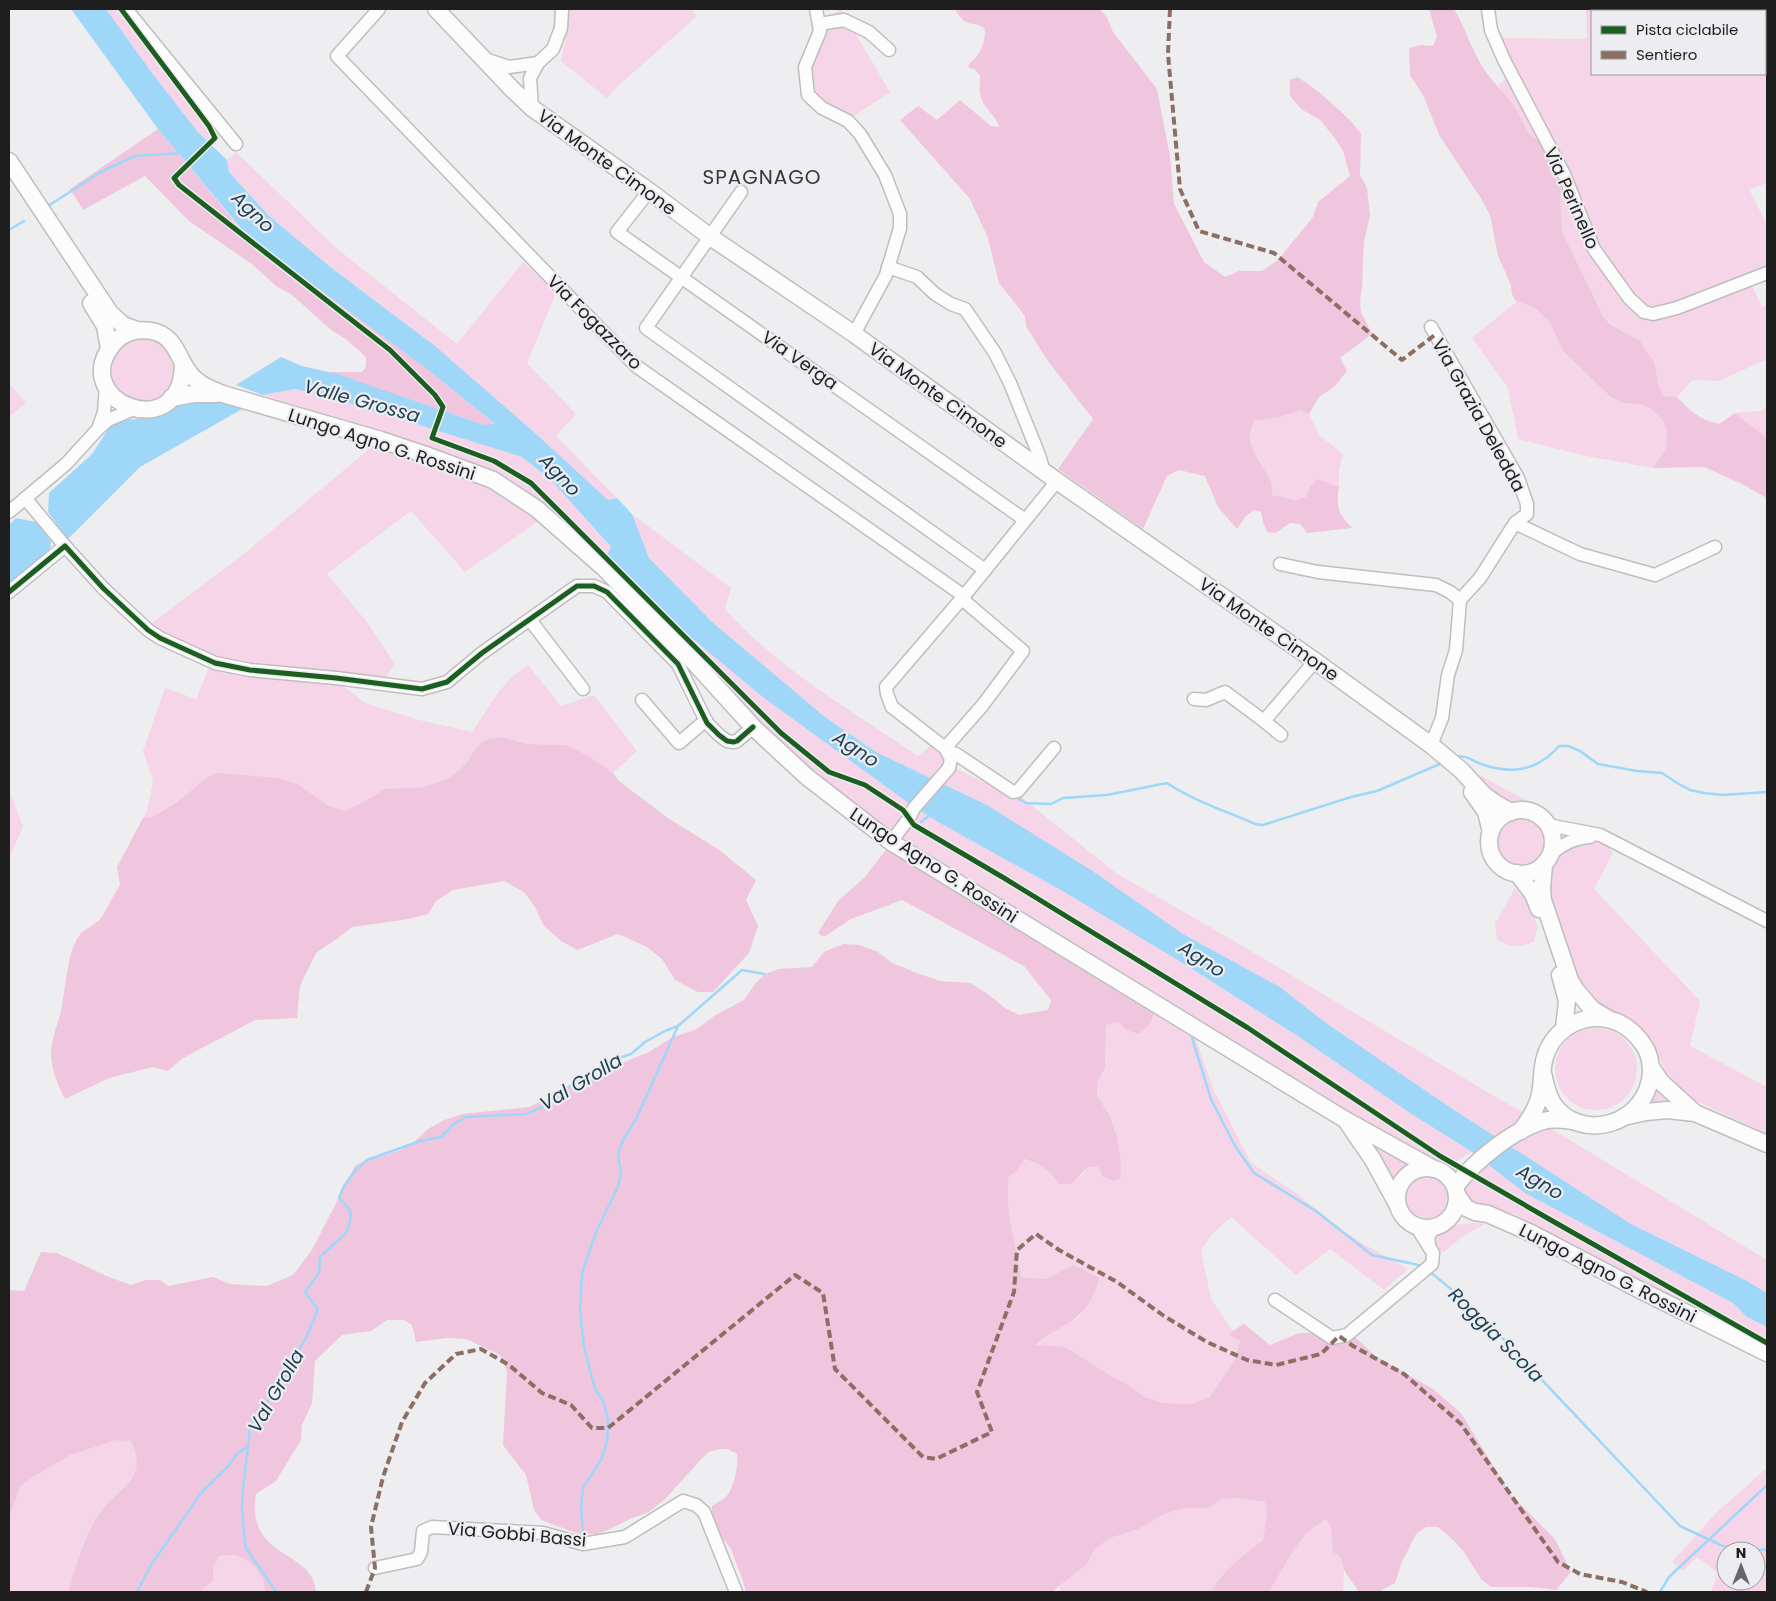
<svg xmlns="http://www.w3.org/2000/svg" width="1776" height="1601" font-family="Poppins,sans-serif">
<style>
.green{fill:#f5d5e7;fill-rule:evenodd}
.forest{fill:#f0c5de}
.water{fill:#9ed7f8}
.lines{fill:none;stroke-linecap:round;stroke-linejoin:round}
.stream{stroke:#9ed7f8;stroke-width:2.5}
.minor-casing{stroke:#bebebf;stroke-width:15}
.major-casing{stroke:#bebebf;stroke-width:19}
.minor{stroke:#fcfcfd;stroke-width:12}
.major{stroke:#fcfcfd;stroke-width:16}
.quiet{stroke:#8d6e63;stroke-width:4;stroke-dasharray:8 4;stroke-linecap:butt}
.cycleway-casing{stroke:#ededf1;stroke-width:8}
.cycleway{stroke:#1b5e20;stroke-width:5}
.labels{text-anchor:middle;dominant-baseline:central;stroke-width:4.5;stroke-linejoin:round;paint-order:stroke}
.street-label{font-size:18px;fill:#1e1e1f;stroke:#ededf1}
.water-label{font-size:19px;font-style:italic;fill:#1d4054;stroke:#ededf1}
.quarter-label{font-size:20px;letter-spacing:1px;fill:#37373a;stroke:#ededf1}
</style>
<rect width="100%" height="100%" fill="#eeeef0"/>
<!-- green -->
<g class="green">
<path d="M106,9H119L208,127L213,135L207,140L197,131L152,73Z"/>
<path d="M569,9H691L697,16L618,86L607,98L561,61L566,37Z"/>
<path d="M841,9L890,92L853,117C842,110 824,104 816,94C807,81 816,32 825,21C829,17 836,13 841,9Z"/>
<path d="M1586,9H1645L1643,11H1592V74H1765V22H1767V183L1749,189L1767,225V271L1750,282L1762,307L1767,305V359L1719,381L1692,380L1677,397L1664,396C1658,384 1648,347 1638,340C1626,332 1613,327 1603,316L1562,232L1560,189L1553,173L1544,144C1521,131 1528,125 1515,108C1509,100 1503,93 1498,85L1510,77L1502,38L1587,39Z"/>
<path d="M236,152L335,247L457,344L523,262L556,293L527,363L576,414L556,436L617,498L608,500L535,433L435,346L329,266L268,215L229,172L227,160Z"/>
<path d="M1515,300L1536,309L1549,321L1563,351L1624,403L1639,404L1650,408L1662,419L1667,431L1666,448L1653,468L1586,456L1518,439L1508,388L1472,338L1516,302Z"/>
<circle cx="143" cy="369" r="32"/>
<path d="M9,383L26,403L9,417Z"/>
<path d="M295,389L332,398L522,457L550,479L611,548L605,559L589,543L535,498L477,465L400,437L263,395Z"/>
<path d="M1767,406V438L1735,413L1761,411Z"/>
<path d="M1301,410L1309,414L1319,435L1343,454L1339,471V487L1317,479L1310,487L1307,497L1296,500L1272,495C1272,490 1272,484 1270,479C1260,458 1244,447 1254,421L1280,417Z"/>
<path d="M375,444L471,478L505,495L540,520L465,572L411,511L327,574L367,622L395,664L383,681L255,668L207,657L148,626L244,554Z"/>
<path d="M632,514L731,588L725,609C778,669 852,711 918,756L930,746L938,753L942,754L946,764L1005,792L1020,796L1116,873L1229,938L1494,1096L1533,1118L1543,1097L1556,1113L1537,1120L1767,1260V1293L1745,1280L1631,1224L1454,1110L1326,1023L1280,987L1183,934L987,805L876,752L825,717L712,622L649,558Z"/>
<path d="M640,595L764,698L907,802L938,822L1066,893L1181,962L1299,1037L1410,1113L1472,1152L1457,1161L1435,1164L885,827L797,761Z"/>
<path d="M210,665L338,682L365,703L419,720L472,732C488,709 503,679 528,665L561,706L594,695L637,751L613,773L589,756L566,745L527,744L503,737L485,740L475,749L466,764L449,778L424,787L384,789L367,800L345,811L327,805L298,784L278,778L255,777L206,778L176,803L152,817L143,818L147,811L153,781L143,751L165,688L196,699Z"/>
<path d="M1479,775L1535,805C1508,801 1493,802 1479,775Z"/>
<path d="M9,789L23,827L9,858Z"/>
<circle cx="1522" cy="841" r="25"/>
<path d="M1594,840L1605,843L1613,853L1594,889L1700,1001L1690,1046L1767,1087V1134L1686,1096L1665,1071L1652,1039L1630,1020L1610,1011L1591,998L1578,982L1549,892V873L1558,854L1568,845Z"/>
<path d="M1515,888L1525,899L1534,916L1538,928L1534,941C1519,949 1513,947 1497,940L1495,924Z"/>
<path d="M1154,1014L1196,1040L1214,1091L1251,1163L1299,1195L1325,1218L1360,1242L1408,1269L1384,1290L1330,1249L1296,1275L1231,1217L1212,1234L1201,1250L1211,1299L1233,1331L1228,1334L1240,1341L1235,1360L1209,1398L1190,1404L1163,1403L1145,1397L1129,1385L1111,1376L1034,1345L1081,1315L1099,1279L1074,1265L1045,1279L1021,1277C1016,1243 1004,1210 1009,1176L1016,1172L1023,1159C1039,1163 1051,1171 1060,1184L1082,1175L1088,1167H1099L1109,1114L1097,1096V1083L1105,1068L1106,1024L1118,1022L1126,1030L1138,1034C1147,1029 1151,1024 1154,1014Z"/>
<circle cx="1596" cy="1069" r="41"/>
<path d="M1656,1080L1681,1106L1646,1105Z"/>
<path d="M1356,1128L1415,1163L1401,1173L1392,1185Z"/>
<path d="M1487,1162L1525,1193L1733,1303L1747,1317L1767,1327V1340L1715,1320L1513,1214L1474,1207L1461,1187Z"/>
<circle cx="1427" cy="1198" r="22"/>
<path d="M1475,1223L1484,1224L1462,1237L1444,1252L1437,1251L1434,1247L1433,1235C1446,1225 1460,1224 1475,1223Z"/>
<path d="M116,1439L133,1441C135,1451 139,1462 135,1472C129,1488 112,1496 102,1510C84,1534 77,1564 68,1592H9V1519L20,1487L33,1477L70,1455Z"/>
<path d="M1767,1468V1592H1711L1718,1573L1697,1557L1683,1571L1672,1562L1716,1513ZM1726,1551H1756V1581H1726Z"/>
<path d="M1238,1498L1265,1502L1267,1513L1263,1540C1244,1555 1223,1570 1211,1592H1060L1059,1586L1086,1565L1095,1549L1110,1538L1139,1529L1164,1514L1185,1508H1208L1221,1499Z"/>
<path d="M1326,1519L1331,1528L1333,1552C1349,1563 1343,1575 1343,1592H1269L1293,1551L1307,1532Z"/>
<path d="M231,1555C236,1556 243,1558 247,1560C258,1567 266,1580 265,1592H199L213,1581V1567L219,1556Z"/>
</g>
<!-- forest -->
<g class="forest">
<path d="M955,9H1100L1107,18L1113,32L1157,89L1170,156L1174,204L1204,262L1225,277L1239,271H1262L1278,260L1313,217L1318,202L1350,176L1343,151L1334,137L1320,120L1301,109L1290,96V80L1298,77L1320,93L1350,120L1361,134L1360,175L1367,188L1370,215L1364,242L1362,286L1360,301L1361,312L1372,334L1340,358L1347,371L1334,387L1319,397L1309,414L1301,410L1280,417L1254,421C1243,446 1260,459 1270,479C1272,484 1272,490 1272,495L1296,500L1306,497L1310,487L1317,479L1339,487C1336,508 1338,513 1352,528L1307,533L1300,524L1290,523L1275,533L1267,532L1263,522L1261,512L1254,510L1245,517L1237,529L1218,507L1205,476L1179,470L1167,476L1143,529L1058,469L1093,419L1047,360L1026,326L1025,316L999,283L988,238L970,199L900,120L918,106L937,120L960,100L991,126L999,127C996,116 986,110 982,100C978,92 980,83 980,75L975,70L968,67L969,64C981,54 985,44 985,29C977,22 969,26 962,19C959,17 957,12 955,9Z"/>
<path d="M1429,9H1454C1465,27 1470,46 1481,64C1490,81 1506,93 1516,109C1528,127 1523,133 1544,144L1553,173L1560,188L1562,232L1603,316L1610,324L1640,341L1654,363L1659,386L1664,396L1677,397C1691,412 1699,419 1719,424L1735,413L1767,438V498L1742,484L1704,467L1653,468L1666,448L1667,431L1662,419L1650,408L1639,404L1624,403L1611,397L1563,351L1549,321L1536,309L1515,300L1512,294L1511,285L1498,256L1490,215L1482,200L1439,135L1424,97L1410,75L1409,48L1421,45L1433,46L1437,37Z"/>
<path d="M158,129L240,228L265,248L427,369L496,425H484L329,372H362L366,366V357L346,339L331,330L291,294L276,286L252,264L189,221L145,176L83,210L70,189Z"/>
<path d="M502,737L527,744L566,745L589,756L613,773L619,781L668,818L718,849L756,880L746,900L758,926L749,953L713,992H698L675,980L662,959L647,947L618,934L577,950L561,941L544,926L535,907L524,892L504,881L453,890L436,901L428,914L409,919L352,927L338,938L316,953L300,986L297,1018L255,1020L183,1058L168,1071L153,1067L109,1078L65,1099C58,1085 52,1071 51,1056C51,1040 57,1026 61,1011C66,989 66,957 78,937C84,928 95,926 101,918C108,908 113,895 120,885L117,867L143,818L152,817L176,803L206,778L219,773L278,778L298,784L327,805L345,811L367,800L384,789L424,787L449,778L466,764L475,749L485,740Z"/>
<path d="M888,847L1043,946L1154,1014C1151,1024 1147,1029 1138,1034L1126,1030L1118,1022L1106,1025L1105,1068L1097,1083V1096L1109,1114L1117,1138L1121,1164L1120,1179L1114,1181L1102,1176L1099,1167H1088L1071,1184H1059C1051,1171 1039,1163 1024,1159L1016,1172L1009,1176C1004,1210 1016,1243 1021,1277L1045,1279L1074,1265L1099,1278C1087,1323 1066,1320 1035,1345L1065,1347L1111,1376L1129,1385L1145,1397L1163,1403L1190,1404L1209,1398L1235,1360L1240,1341L1228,1334L1244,1324L1270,1345L1299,1333H1351L1375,1356L1433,1389L1461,1413L1511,1495L1555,1539L1571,1572L1556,1590L1531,1587H1491L1481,1579L1464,1552L1452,1539L1438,1527H1426L1416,1534L1401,1564L1395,1583L1378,1592H1359L1345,1572L1340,1557L1333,1552L1331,1528L1326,1519L1307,1532L1293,1551L1269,1592H1211C1223,1570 1244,1555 1263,1540L1267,1513L1265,1502L1238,1498L1222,1499L1208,1508H1185L1164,1514L1139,1529L1110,1538L1095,1549L1086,1565L1059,1586L1053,1592H746L743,1581L731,1549L712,1524V1506C716,1503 722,1500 726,1497C735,1486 738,1467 737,1454L727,1449H720L708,1452L665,1499L649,1512L632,1518L599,1534H579L541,1520L534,1510L526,1475L503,1445L507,1371L500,1355L466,1339L447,1338L416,1342L412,1325L404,1320H387L371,1331L342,1335L315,1361L312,1403L302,1425L301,1440L276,1481L256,1494C245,1560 314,1549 316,1592H265C266,1574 249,1556 231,1555C227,1555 222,1556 219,1556L213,1567V1581L199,1592H68C77,1564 84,1534 102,1510C112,1496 129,1488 135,1472C139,1462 135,1451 132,1441L116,1440L70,1455L33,1477L20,1487L9,1519V1290L24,1291L41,1252L57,1253L109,1277L131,1285L145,1280H160L168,1286L213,1277L230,1284L267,1286L293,1275L312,1250L355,1166L360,1163L401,1150L414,1142L428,1129L442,1121L462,1114L529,1107L617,1065L649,1052L671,1038L697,1029L714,1016L744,1000L755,984L765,974L779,969L812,967L824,952L843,944L859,945L878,952L892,963L917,973L940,981L970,983L988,994L1005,1008L1019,1015L1048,1010L1051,1000L1024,966L902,900L851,919L824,937L818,933L838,901L865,877Z"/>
</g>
<!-- water -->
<g class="water">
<path d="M71,9H106L152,73L197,131L227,160L229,172L268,215L329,266L435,346L535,433L608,500L617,498L632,514L649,558L712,622L825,717L876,752L987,805L1091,870L1183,934L1280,987L1326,1023L1454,1110L1631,1224L1745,1280L1767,1293V1327L1747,1317L1733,1303L1525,1193L1472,1152L1410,1113L1299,1037L1181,962L1066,893L938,822L907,802L764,698L640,595L605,559L611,547L550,479L522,457L332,398L295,389L263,395L236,385L281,357L302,366L337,374L484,425L495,424L427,369L276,257L240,227L158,129Z"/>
<path d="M210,399L244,408L140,467L68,539L48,512L49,493L92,454L111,425L123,420L153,418L168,412L180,404Z"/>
<path d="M16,518L36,522L51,541L50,551L9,585V525Z"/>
</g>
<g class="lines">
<!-- stream -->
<g class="stream">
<path d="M1765,67H1767"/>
<path d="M48,206L101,172L135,156L183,153"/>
<path d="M9,230L24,221"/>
<path d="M1456,757C1466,754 1472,761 1481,764C1512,775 1537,771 1559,746H1568L1580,751L1598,764L1637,771L1662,773L1677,783L1690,790L1704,793L1723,795L1767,792"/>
<path d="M1019,799L1026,803L1051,804L1063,798L1107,795L1167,783C1194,801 1226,811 1255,824L1263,825L1351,797L1377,791L1442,763"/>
<path d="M921,822L930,815"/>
<path d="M1192,1038L1211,1099L1235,1146L1254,1173L1316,1211L1372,1255L1423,1266"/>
<path d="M1429,1271L1474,1308L1680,1526L1723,1546L1744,1549L1767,1550"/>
<path d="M583,1532L581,1506L583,1487L601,1460L607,1442L608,1419L603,1401L595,1389L584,1347L580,1311L582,1273L596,1232L618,1187L621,1172L618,1154L624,1138L636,1119L678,1026"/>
<path d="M137,1592L151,1565L201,1493L229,1465L237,1454L248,1446"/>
<path d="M276,1592L246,1548L244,1534L242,1509L243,1489L250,1429L258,1413L278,1388L290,1369L298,1351L305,1340L317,1312V1308L305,1292L319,1273L320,1257L346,1233L350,1222L351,1213L348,1208L339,1198L344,1186L355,1171L367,1160L420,1141L441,1137L454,1124L466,1117L526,1114L541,1108L553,1097L578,1081L616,1059L631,1054L645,1042L665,1031L678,1026L742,970L764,974"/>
<path d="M1660,1592L1669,1577L1767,1485"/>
</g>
<!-- minor casing -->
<g class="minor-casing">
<g id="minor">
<path d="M126,9L236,144"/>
<path d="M379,9L337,56L636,366L964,596"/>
<path d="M816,9L820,31L805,67L808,95L822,108L848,121L860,134L885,175L900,214V228L886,275L854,334"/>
<path d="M1488,9L1491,30L1504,60L1564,174L1594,249L1629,298L1644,312L1653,314L1677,308L1767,273"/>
<path d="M819,24L844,20L869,32L889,50"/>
<path d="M485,59L509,67L538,63"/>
<path d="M532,108L530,78L538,63L553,49L561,28L562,9"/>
<path d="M649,191L617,232L1025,520"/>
<path d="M741,192L646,328L985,570"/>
<path d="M888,267L917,277L935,294L951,304L965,309L995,353L1010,383L1039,455L1044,472"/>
<path d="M99,426L104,412L106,386"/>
<path d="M25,498L65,546"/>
<path d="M9,512L66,464L98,429L108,420L134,409"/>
<path d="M1515,523L1580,554L1655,575L1715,547"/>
<path d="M1280,564L1318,572L1436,585L1450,592L1460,600"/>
<path d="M9,592L65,546L103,588L148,630L160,638L215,663L250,670L336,678L422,689L447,682L482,653L577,586H594L607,592L678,664L707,723L719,735L727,741L734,742L737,741L753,727"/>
<path d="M530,620L583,689"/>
<path d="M1194,699L1206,700L1225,692L1264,721"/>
<path d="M642,700L679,743L706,720"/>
<path d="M1281,735L1264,721L1315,661"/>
<path d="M1431,745L1442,718L1448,675L1456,650L1460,600L1480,578L1515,523L1527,514V504L1518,478L1431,327"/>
<path d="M945,748L982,706L1023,651L962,599"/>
<path d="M947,751L956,754L1013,792L1018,791L1054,748"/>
<path d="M1548,825L1600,835L1608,839L1767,921"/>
<path d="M891,842L909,818L914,808L949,768L951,759L945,748L892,707L887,694L886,687L964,596L1057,481"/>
<path d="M1551,854C1563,844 1574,838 1590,837"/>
<path d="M1429,1245L1428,1236L1435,1227"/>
<path d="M1275,1300L1332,1338L1347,1335L1432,1264L1433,1253L1416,1226"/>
<path d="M375,1568L417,1559L421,1552L423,1531L432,1527L543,1533L583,1544L625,1537L683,1501L696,1505L704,1512L736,1592"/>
</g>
</g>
<!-- major casing -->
<g class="major-casing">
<g id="major">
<path d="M436,9L512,89L532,108L649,191L709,236L854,334L1057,481L1315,661L1431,745L1461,770L1484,795L1495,803L1511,812"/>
<path d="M9,161L110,313L123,325L137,330"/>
<path d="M91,303L105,326L109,349"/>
<path d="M183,365C181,448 65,400 114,343C124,331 141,328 156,332C177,339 178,360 191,375C199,385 211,389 223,394L381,440L426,455L493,480L537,509L604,568L693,661L753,727L807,777L891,842L1344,1119L1432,1168"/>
<path d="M171,398L194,394H216"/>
<path d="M1472,792L1486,812L1491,832"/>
<circle cx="1521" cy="842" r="32"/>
<path d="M1544,864L1542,889L1543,900L1570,980L1576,990L1592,1009L1607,1018"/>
<path d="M1517,873L1533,894L1539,909"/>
<path d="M1560,975L1567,1001L1564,1028"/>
<path d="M1651,1067L1661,1082L1695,1113"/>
<path d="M1628,1116L1646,1112L1667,1110L1695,1113L1767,1144"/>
<path d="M1347,1122L1373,1160L1397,1204"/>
<path d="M1521,1131C1529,1120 1536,1110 1539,1098C1543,1084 1541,1070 1545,1057C1552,1033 1575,1017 1599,1018C1619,1019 1634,1030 1645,1047C1649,1054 1651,1064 1651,1072C1648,1125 1579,1145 1552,1102C1547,1092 1545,1084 1543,1073"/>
<circle cx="1427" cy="1198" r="30"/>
<path d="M1455,1187C1474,1161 1513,1130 1543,1121C1554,1118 1564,1120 1574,1121"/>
<path d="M1457,1195L1466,1208L1475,1212L1488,1214L1531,1233L1636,1288L1767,1353"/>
</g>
</g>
<!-- minor -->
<use href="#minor" class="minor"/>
<!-- major -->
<use href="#major" class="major"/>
<!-- quiet -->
<g class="quiet">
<path d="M1170,9L1168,54L1180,189L1199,231L1274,253L1402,360L1436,334"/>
<path d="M366,1592L375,1568L371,1527L383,1477L402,1422L425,1383L456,1354L481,1349L509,1365L542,1393L571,1405L592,1428H608L795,1275L823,1293L835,1369L923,1457L936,1459L992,1432L977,1392L1014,1292L1017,1250L1036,1234L1059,1250L1117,1282L1164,1316L1207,1342L1247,1360L1276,1365L1321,1354L1339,1336L1353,1346L1404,1374L1461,1424L1558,1562L1580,1574L1622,1582L1647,1592"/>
</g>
<!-- cycleway casing -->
<g class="cycleway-casing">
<g id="cycleway">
<path d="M121,9L209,126L215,138L174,178L179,185L390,350L435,395L443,407L432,438L494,461L531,483L781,733L829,772L865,785L903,810L914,825L1004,878L1248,1028L1440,1156L1549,1219L1767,1343"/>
<path d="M9,592L65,546L103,588L148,630L160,638L215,663L250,670L336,678L422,689L447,682L482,653L577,586H594L607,592L678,664L707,723L719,735L727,741L734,742L737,741L753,727"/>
</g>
</g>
<!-- cycleway -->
<use href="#cycleway" class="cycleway"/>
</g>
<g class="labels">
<!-- street labels -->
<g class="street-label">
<text transform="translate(607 162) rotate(36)">Via Monte Cimone</text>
<text transform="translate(1572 198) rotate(66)">Via Perinello</text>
<text transform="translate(595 322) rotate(45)">Via Fogazzaro</text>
<text transform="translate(800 360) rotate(35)">Via Verga</text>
<text transform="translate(938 395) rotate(36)">Via Monte Cimone</text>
<text transform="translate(1479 415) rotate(61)">Via Grazia Deledda</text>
<text transform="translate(382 444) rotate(18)">Lungo Agno G. Rossini</text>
<text transform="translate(1269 629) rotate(35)">Via Monte Cimone</text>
<text transform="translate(934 865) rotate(33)">Lungo Agno G. Rossini</text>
<text transform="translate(1608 1273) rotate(27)">Lungo Agno G. Rossini</text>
<text transform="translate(517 1534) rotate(5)">Via Gobbi Bassi</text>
</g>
<!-- water labels -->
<g class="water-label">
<text transform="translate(253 212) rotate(44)">Agno</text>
<text transform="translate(362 401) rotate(15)">Valle Grossa</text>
<text transform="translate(560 475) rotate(47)">Agno</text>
<text transform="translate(856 749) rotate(33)">Agno</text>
<text transform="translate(1202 959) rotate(33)">Agno</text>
<text transform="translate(581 1082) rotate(-31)">Val Grolla</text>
<text transform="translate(1540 1182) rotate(31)">Agno</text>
<text transform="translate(1496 1335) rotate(45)">Roggia Scola</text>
<text transform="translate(276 1391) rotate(-60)">Val Grolla</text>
</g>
<!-- quarter labels -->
<g class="quarter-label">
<text x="762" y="177">SPAGNAGO</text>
</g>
</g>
<!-- border -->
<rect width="1776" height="1601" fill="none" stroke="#1e1e1f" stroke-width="20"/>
<!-- legend -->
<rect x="1591" y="10" width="175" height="65" fill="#ededf1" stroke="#9a9a9d"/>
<rect x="1601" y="26" width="25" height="8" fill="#1b5e20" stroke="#9a9a9d"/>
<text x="1636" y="35" font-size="15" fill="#1e1e1f">Pista ciclabile</text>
<rect x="1601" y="51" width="25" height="8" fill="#8d6e63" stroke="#9a9a9d"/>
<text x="1636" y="60" font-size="15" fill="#1e1e1f">Sentiero</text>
<!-- north arrow -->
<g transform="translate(1741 1566)"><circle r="24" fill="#ededf1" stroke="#9a9a9d"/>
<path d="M0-4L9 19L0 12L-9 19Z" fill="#676768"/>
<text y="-8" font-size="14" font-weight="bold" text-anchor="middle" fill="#1e1e1f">N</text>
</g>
</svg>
